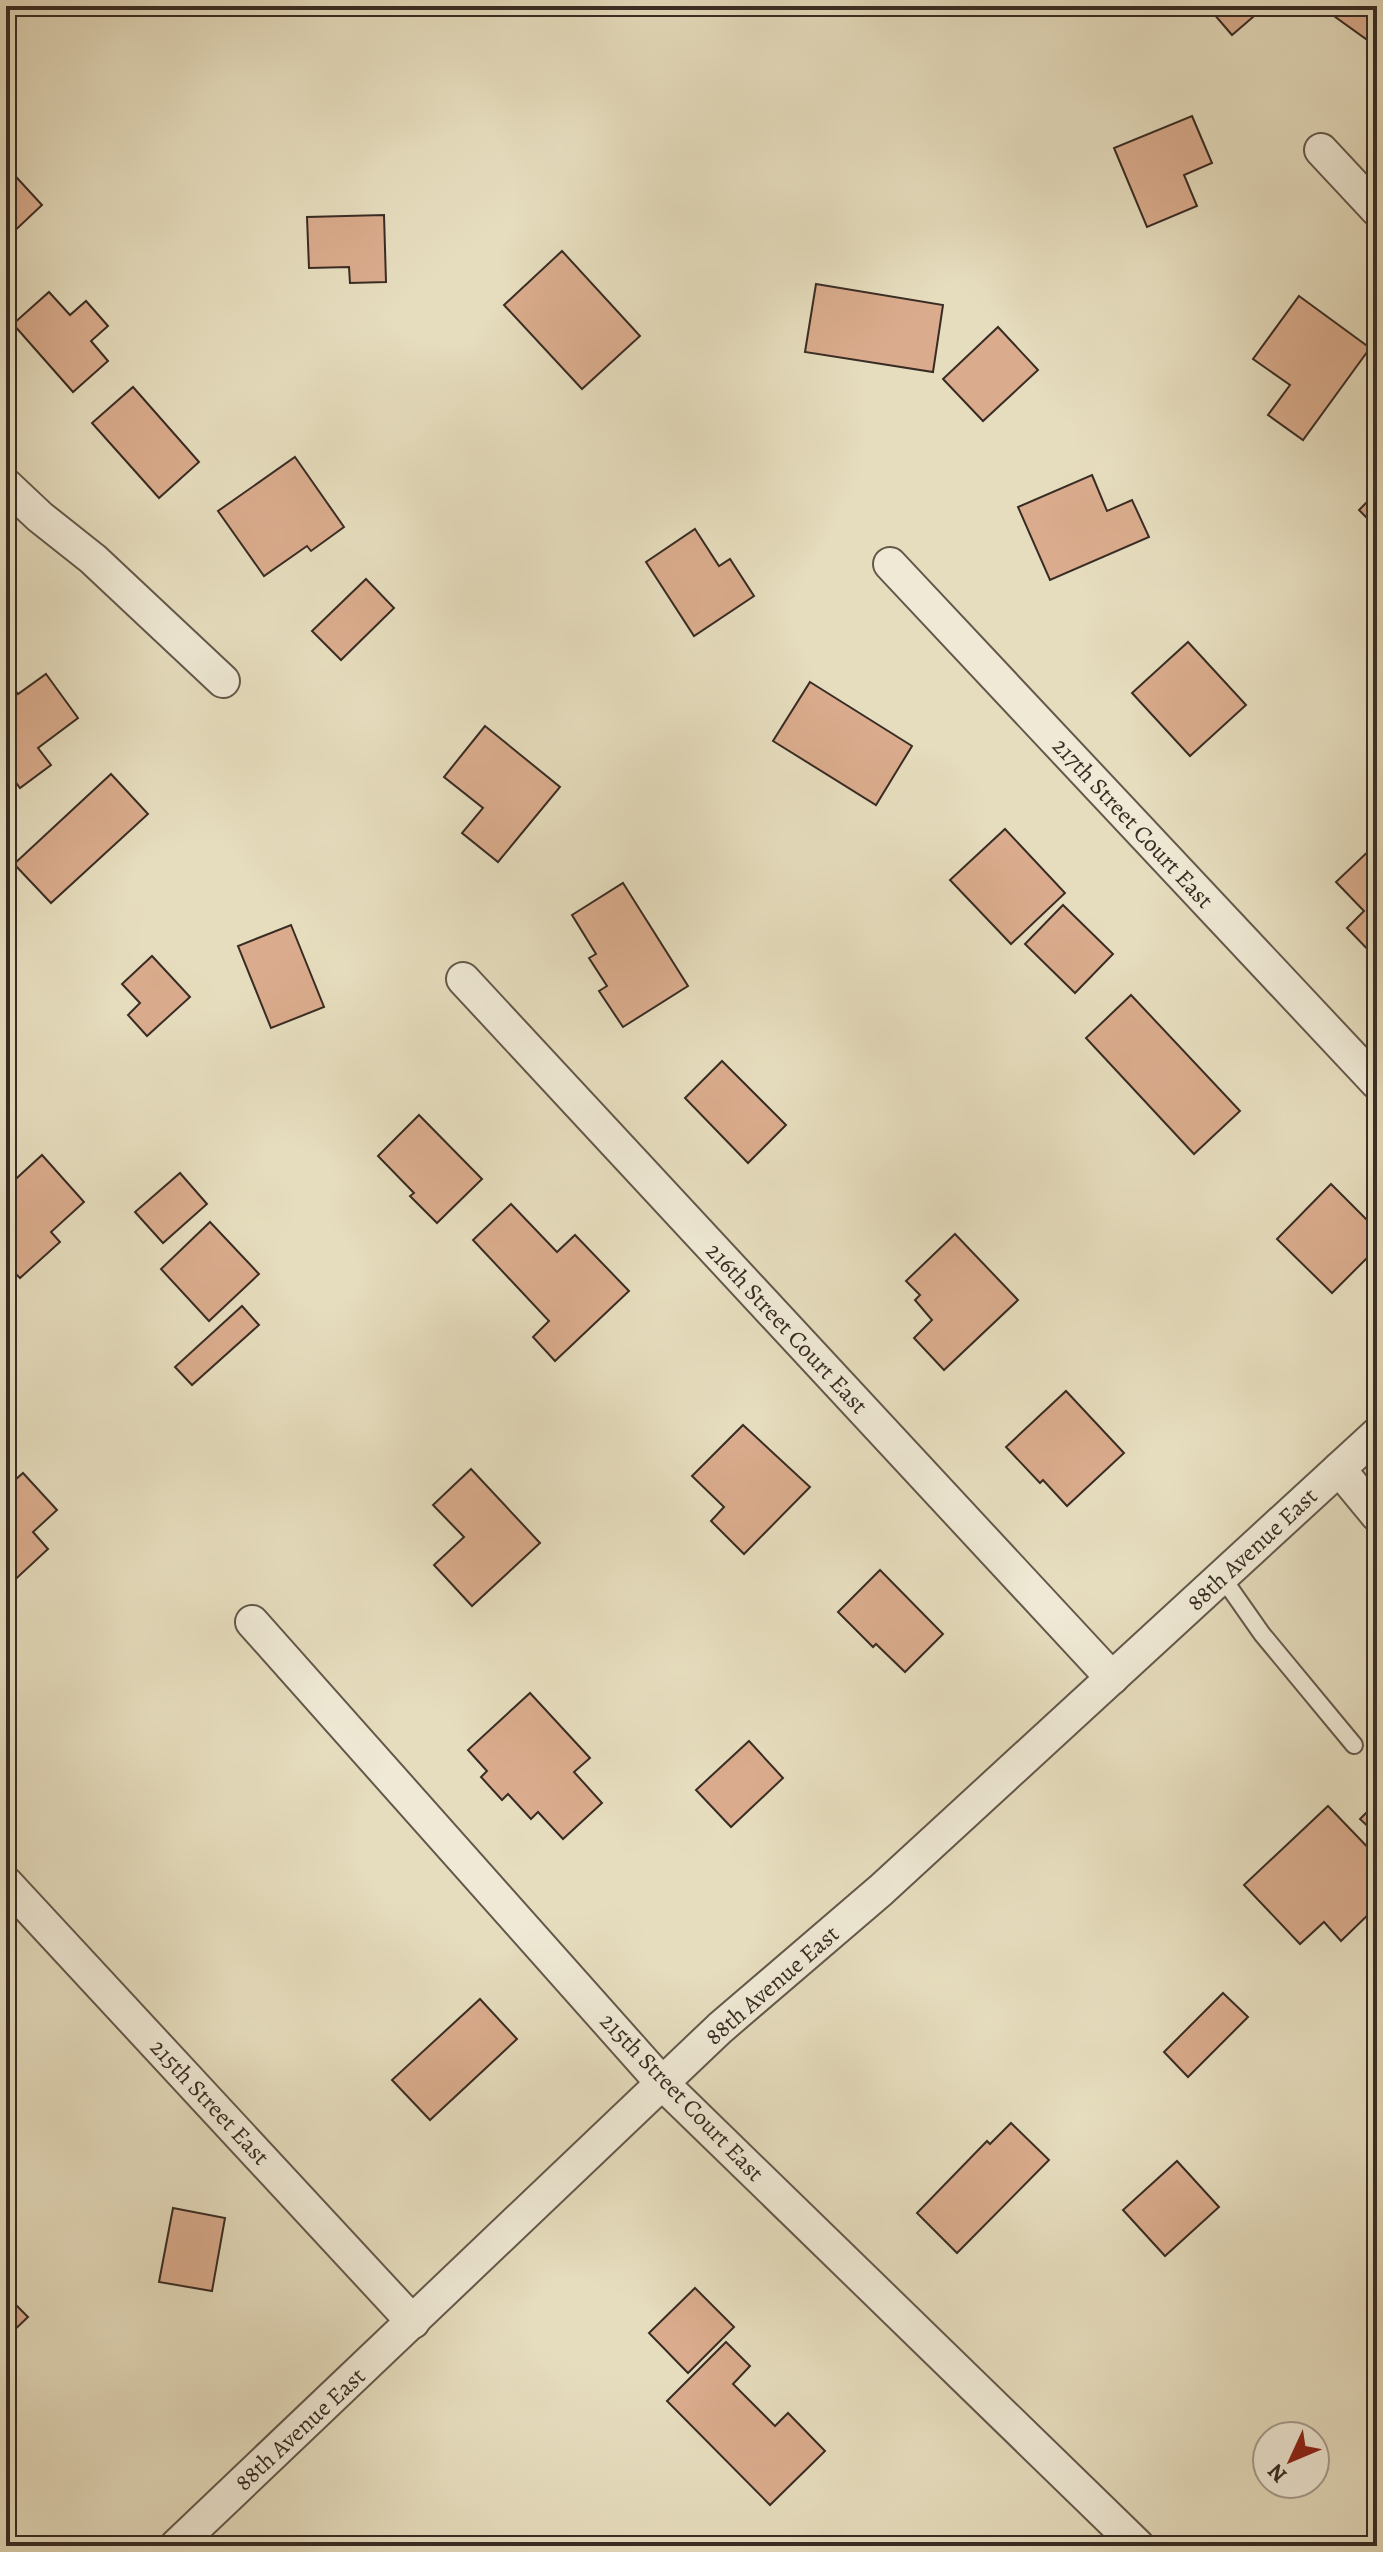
<svg xmlns="http://www.w3.org/2000/svg" width="1383" height="2552" font-family="Alegreya,serif">
<style>
.building{fill:#daac8d;stroke:#392c24;stroke-width:2}
.lines{fill:none;stroke-linecap:round;stroke-linejoin:round}
.lane-casing{stroke:#64584a;stroke-width:20}
.street-casing{stroke:#64584a;stroke-width:36}
.lane{stroke:#efe9d5;stroke-width:16}
.street{stroke:#efe9d5;stroke-width:32}
.labels{text-anchor:middle;dominant-baseline:central;stroke-width:7;stroke-linejoin:round;paint-order:stroke}
.street-label{font-size:24px;fill:#392c24;stroke:#efe9d5}
</style>
<rect width="100%" height="100%" fill="#e6ddbe"/>
<filter id="stains"><feTurbulence type="fractalNoise" baseFrequency=".0025" numOctaves="4"/><feColorMatrix values="0 0 0 0 .2 0 0 0 0 .09 0 0 0 0 .02 0 0 0 .5 -.17"/></filter>
<radialGradient id="worn" r=".72"><stop offset=".6" stop-color="#630" stop-opacity="0"/><stop offset="1" stop-color="#630" stop-opacity=".3"/></radialGradient>
<!-- building -->
<g class="building">
<path d="M1207,6H1255L1260,11L1232,35Z"/>
<path d="M1320,6H1377V23L1366,39Z"/>
<path d="M1192,116L1212,163L1184,175L1197,206L1147,227L1114,148Z"/>
<path d="M6,166L42,205L6,239Z"/>
<path d="M384,215L386,282L350,283L349,267L309,268L307,217Z"/>
<path d="M562,251L640,336L582,389L504,305Z"/>
<path d="M816,284L943,305L933,372L805,352Z"/>
<path d="M49,292L70,315L86,301L108,326L91,341L108,361L73,392L13,324Z"/>
<path d="M1299,296L1370,348L1303,440L1268,415L1290,385L1253,359Z"/>
<path d="M998,327L1038,370L983,421L943,379Z"/>
<path d="M133,387L199,462L159,498L92,423Z"/>
<path d="M295,457L344,527L311,551L307,546L264,576L218,511Z"/>
<path d="M1092,475L1107,511L1132,500L1149,537L1050,580L1018,507Z"/>
<path d="M1377,492V528L1359,510Z"/>
<path d="M695,529L719,566L730,559L754,596L694,636L646,562Z"/>
<path d="M366,579L394,608L341,660L312,631Z"/>
<path d="M1188,642L1246,705L1190,756L1132,693Z"/>
<path d="M46,674L78,718L38,748L51,765L20,788L6,769V678L18,694Z"/>
<path d="M810,682L912,746L876,805L773,741Z"/>
<path d="M485,726L560,787L498,862L462,833L483,808L444,777Z"/>
<path d="M111,774L148,814L51,903L14,864Z"/>
<path d="M1005,829L1065,893L1011,944L950,880Z"/>
<path d="M1377,843V959L1347,928L1364,911L1336,882Z"/>
<path d="M623,883L688,986L623,1027L599,991L607,986L589,958L596,954L572,915Z"/>
<path d="M1063,905L1113,954L1075,993L1025,944Z"/>
<path d="M291,925L324,1007L271,1028L238,946Z"/>
<path d="M152,956L190,997L147,1036L128,1015L140,1003L122,984Z"/>
<path d="M1131,995L1240,1111L1194,1154L1086,1038Z"/>
<path d="M722,1061L786,1125L748,1163L685,1098Z"/>
<path d="M419,1115L482,1179L437,1223L410,1196L414,1193L378,1156Z"/>
<path d="M42,1155L84,1202L51,1232L60,1242L20,1278L9,1267L6,1270V1188Z"/>
<path d="M180,1173L207,1204L163,1243L135,1212Z"/>
<path d="M1331,1184L1377,1230V1248L1332,1293L1277,1239Z"/>
<path d="M511,1204L557,1252L575,1235L629,1291L555,1361L533,1337L549,1321L473,1240Z"/>
<path d="M210,1222L259,1274L209,1321L161,1269Z"/>
<path d="M955,1234L1018,1300L944,1370L914,1338L932,1320L915,1300L920,1295L906,1281Z"/>
<path d="M242,1306L259,1325L192,1385L175,1367Z"/>
<path d="M1066,1391L1124,1453L1067,1506L1043,1480L1040,1483L1006,1447Z"/>
<path d="M743,1425L810,1487L744,1554L711,1521L724,1507L692,1476Z"/>
<path d="M471,1469L540,1543L472,1606L434,1565L464,1537L433,1505Z"/>
<path d="M23,1473L57,1510L33,1532L48,1549L6,1588V1488Z"/>
<path d="M880,1570L943,1634L905,1672L876,1644L873,1647L838,1612Z"/>
<path d="M530,1693L590,1758L574,1772L602,1803L563,1839L538,1812L531,1819L508,1794L502,1800L481,1777L487,1771L468,1750Z"/>
<path d="M749,1741L783,1778L731,1827L696,1790Z"/>
<path d="M1377,1802V1835L1360,1819Z"/>
<path d="M1328,1806L1377,1857V1897L1369,1906L1373,1910L1341,1941L1324,1922L1300,1944L1244,1885Z"/>
<path d="M1223,1993L1248,2017L1188,2077L1164,2052Z"/>
<path d="M480,1999L517,2039L430,2120L392,2080Z"/>
<path d="M1011,2123L1049,2160L957,2253L917,2213L987,2141L990,2144Z"/>
<path d="M1177,2161L1219,2207L1165,2256L1123,2210Z"/>
<path d="M173,2208L225,2218L212,2291L159,2282Z"/>
<path d="M695,2288L734,2327L688,2373L649,2333Z"/>
<path d="M6,2295L28,2317L6,2338Z"/>
<path d="M726,2342L750,2366L733,2384L775,2426L788,2413L825,2451L770,2505L667,2401Z"/>
</g>
<g class="lines">
<!-- lane casing -->
<g class="lane-casing">
<path id="lane" d="M1222,1577L1262,1634L1354,1745"/>
</g>
<!-- street casing -->
<g class="street-casing">
<g id="street">
<path d="M1321,150L1377,210"/>
<path d="M6,485L40,517L93,559L223,681"/>
<path d="M890,564L1377,1083"/>
<path d="M463,979L1112,1678"/>
<path d="M1339,1469L1377,1515"/>
<path d="M252,1622L663,2084L1138,2546"/>
<path d="M6,1883L413,2322"/>
<path d="M176,2546L720,2028L881,1890L1377,1434"/>
</g>
</g>
<!-- lane -->
<use href="#lane" class="lane"/>
<!-- street -->
<use href="#street" class="street"/>
</g>
<g class="labels">
<!-- street labels -->
<g class="street-label">
<text transform="translate(1133 823) rotate(47)">217th Street Court East</text>
<text transform="translate(787 1328) rotate(47)">216th Street Court East</text>
<text transform="translate(1252 1549) rotate(-43)">88th Avenue East</text>
<text transform="translate(772 1985) rotate(-41)">88th Avenue East</text>
<text transform="translate(682 2097) rotate(46)">215th Street Court East</text>
<text transform="translate(210 2102) rotate(47)">215th Street East</text>
<text transform="translate(300 2429) rotate(-43)">88th Avenue East</text>
</g>
</g>
<!-- margin -->
<rect width="1383" height="2552" fill="none" stroke="#e6ddbe" stroke-width="32"/>
<rect x="8" y="8" width="1367" height="2536" fill="none" stroke="#392c24" stroke-width="4"/>
<rect x="16" y="16" width="1351" height="2520" fill="none" stroke="#392c24" stroke-width="2"/>
<!-- north arrow -->
<g transform="translate(1291 2460) rotate(226)"><circle r="38" fill="#efe9d5" stroke="#a69d8e" stroke-width="2"/>
<path d="M0-6L14 30L0 20L-14 30Z" fill="#8f2418"/>
<text y="-12" font-size="22" font-weight="bold" text-anchor="middle" fill="#392c24">N</text>
</g>
<rect width="100%" height="100%" filter="url(#stains)"/>
<rect width="100%" height="100%" fill="url(#worn)"/>
</svg>
